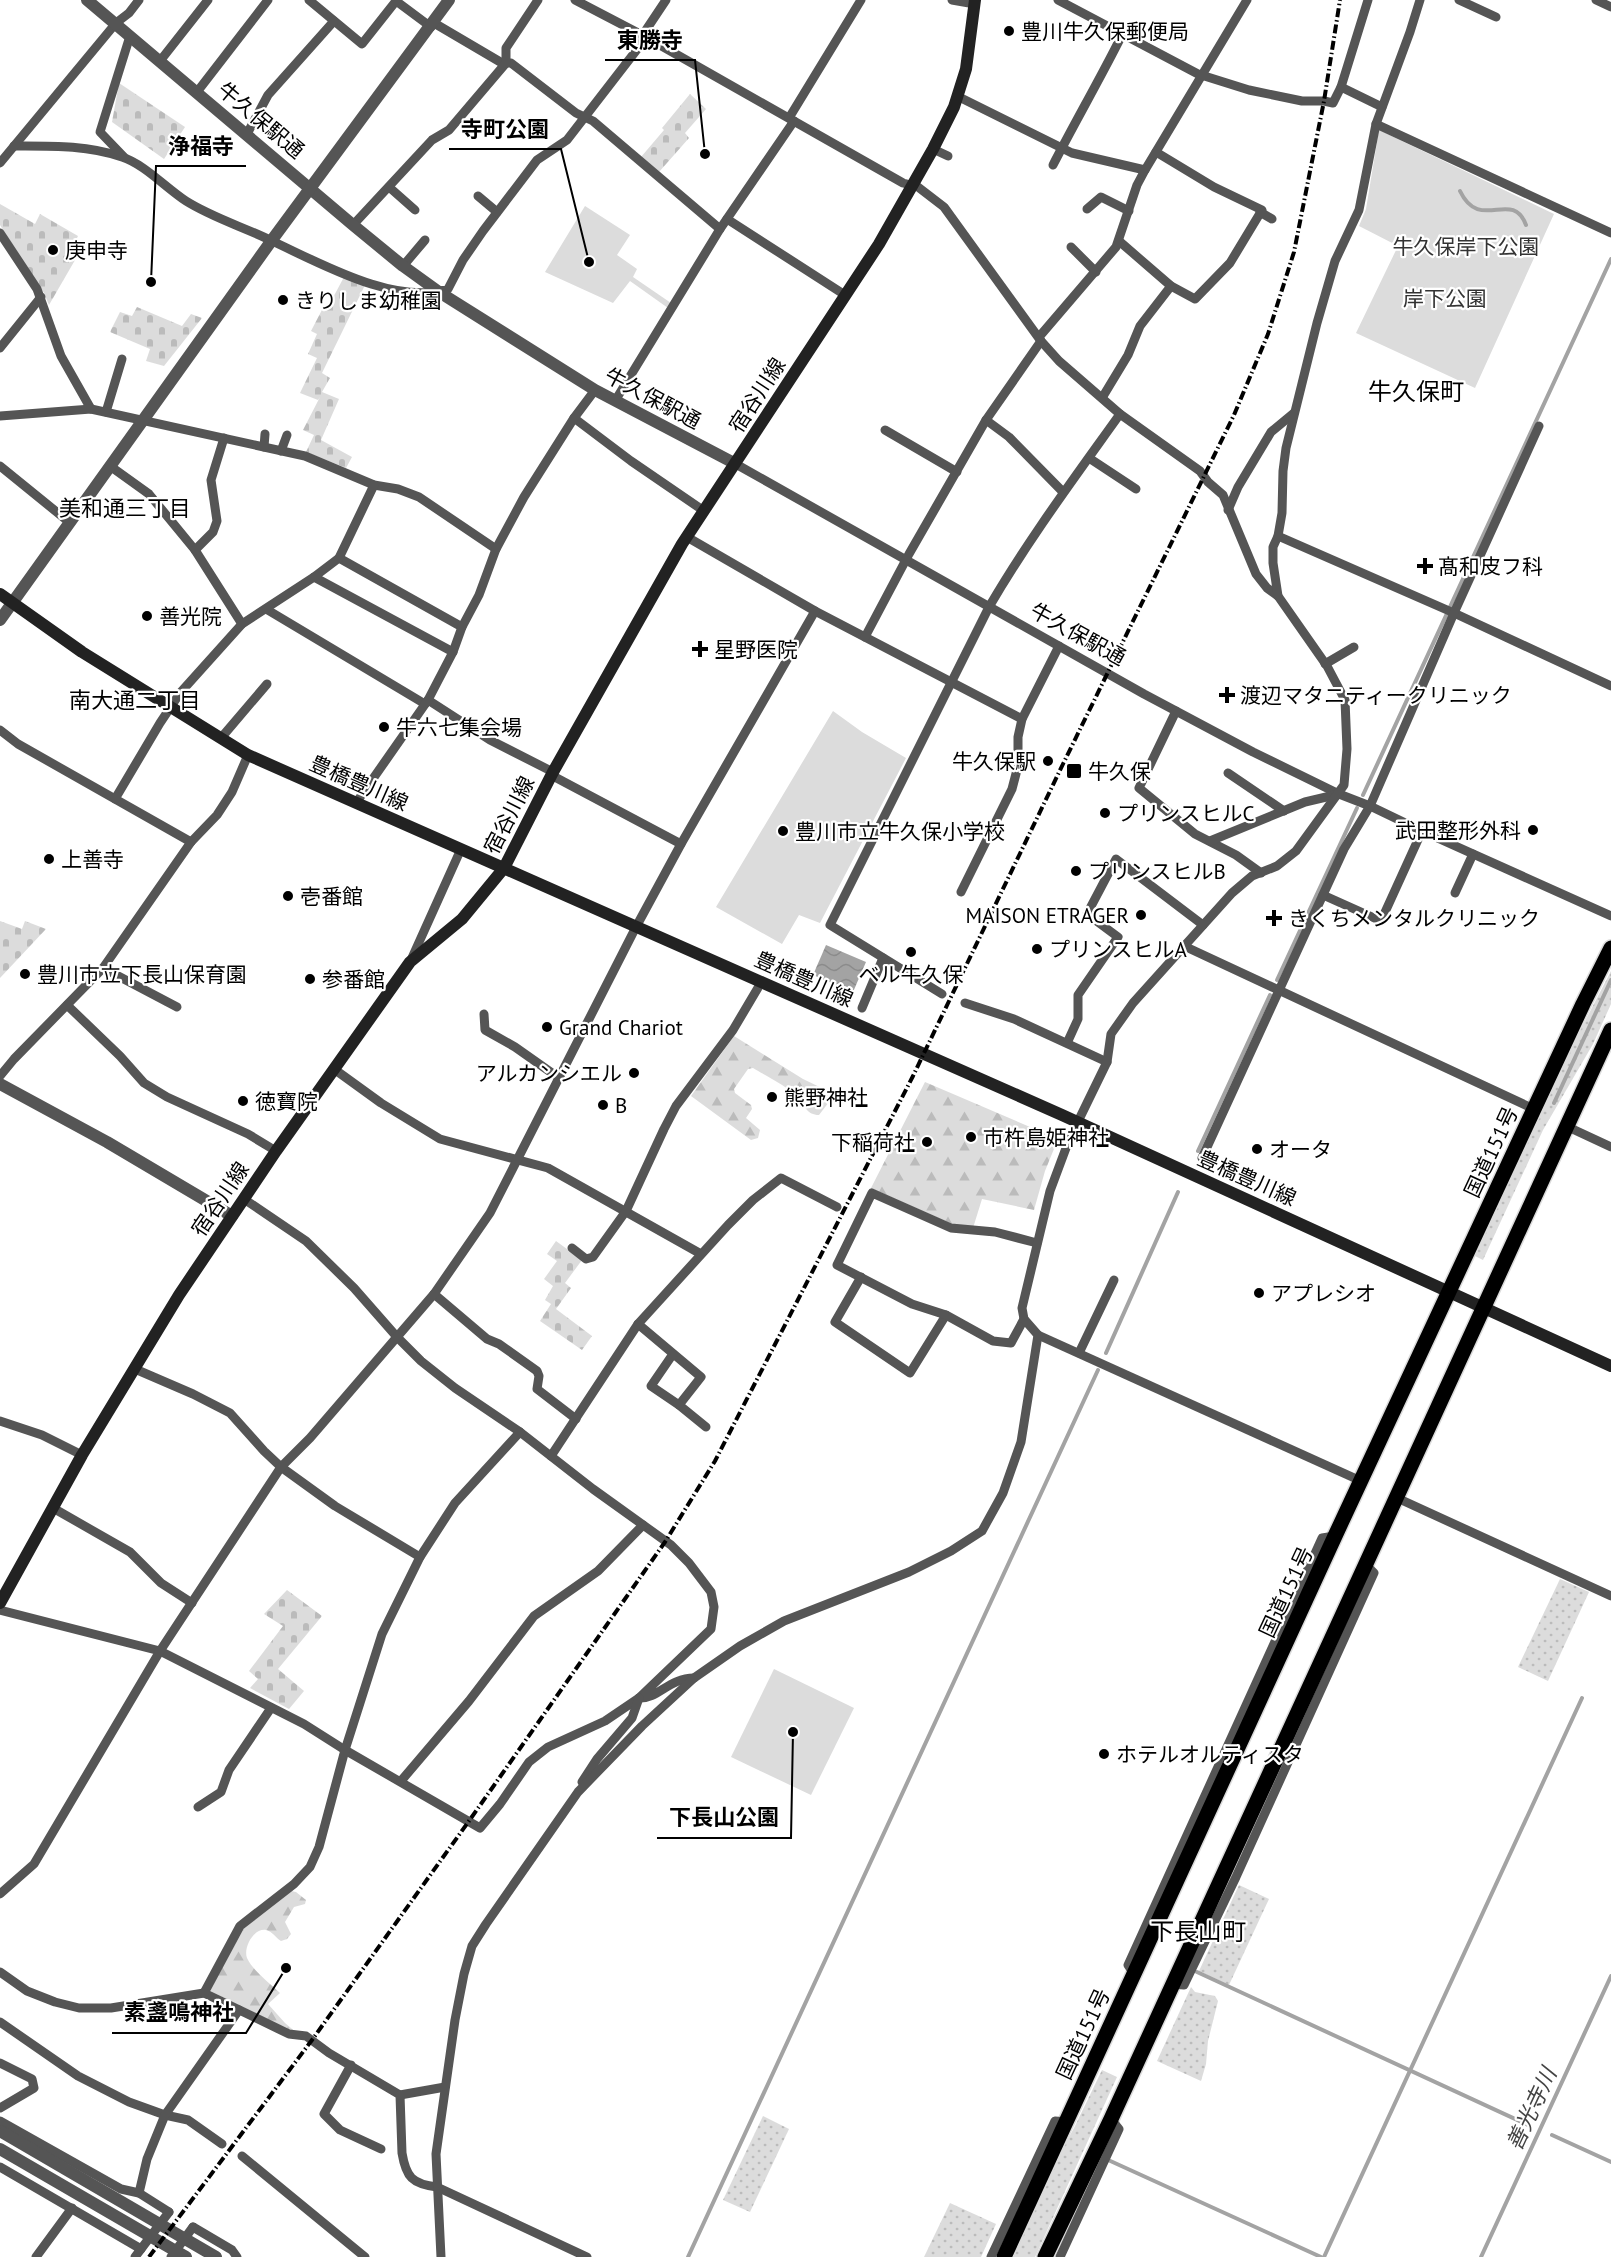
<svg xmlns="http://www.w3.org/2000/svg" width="1611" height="2257" font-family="'PT Sans','Noto Sans JP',sans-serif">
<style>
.grass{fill:url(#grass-dots)}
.forest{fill:url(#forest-firs)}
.cemetery{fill:url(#cemetery-stones)}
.green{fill:#dcdcdc}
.water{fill:url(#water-waves)}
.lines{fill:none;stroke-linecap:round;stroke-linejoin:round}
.stream{stroke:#a3a3a3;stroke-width:4}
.trunk-casing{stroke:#dbdbdb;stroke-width:18}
.minor{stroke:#555;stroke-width:9}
.tertiary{stroke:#555;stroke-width:12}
.secondary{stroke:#222;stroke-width:12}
.trunk{stroke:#000;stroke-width:15}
.rail{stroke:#000;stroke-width:4;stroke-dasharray:9 3 1.5 3;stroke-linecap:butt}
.minor-bridge{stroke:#555;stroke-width:9}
.poi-dot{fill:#000;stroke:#fff;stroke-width:2}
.labels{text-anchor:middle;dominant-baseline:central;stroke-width:4.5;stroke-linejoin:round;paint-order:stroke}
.poi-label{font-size:21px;fill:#000;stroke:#fff;text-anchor:start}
.street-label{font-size:21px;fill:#000;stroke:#fff}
.park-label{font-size:21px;fill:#333;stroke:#fff}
.neighbourhood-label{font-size:22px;fill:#000;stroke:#fff}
.water-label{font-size:22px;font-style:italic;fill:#444;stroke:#fff}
.quarter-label{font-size:24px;fill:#000;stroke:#fff}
.leader{fill:none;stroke:#000;stroke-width:2}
.callout-dot{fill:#000;stroke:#fff;stroke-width:2}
.callout-label{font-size:22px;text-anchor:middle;font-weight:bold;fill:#000;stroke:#fff;stroke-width:4.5;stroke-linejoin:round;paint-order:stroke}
</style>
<defs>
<pattern id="grass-dots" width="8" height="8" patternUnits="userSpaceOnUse" patternTransform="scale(1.5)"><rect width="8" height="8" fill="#dcdcdc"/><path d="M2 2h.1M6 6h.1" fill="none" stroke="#bbb" stroke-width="1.8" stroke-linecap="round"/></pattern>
<pattern id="forest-firs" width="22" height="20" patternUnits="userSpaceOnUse" patternTransform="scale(1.5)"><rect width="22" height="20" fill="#dcdcdc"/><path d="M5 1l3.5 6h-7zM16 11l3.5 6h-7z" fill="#bbb"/></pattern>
<pattern id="cemetery-stones" width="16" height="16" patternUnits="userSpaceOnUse" patternTransform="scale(1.5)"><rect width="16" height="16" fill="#dcdcdc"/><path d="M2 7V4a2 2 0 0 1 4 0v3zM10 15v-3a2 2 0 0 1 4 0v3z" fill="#bbb"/></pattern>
<pattern id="water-waves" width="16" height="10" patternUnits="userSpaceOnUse" patternTransform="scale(1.5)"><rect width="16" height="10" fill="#a3a3a3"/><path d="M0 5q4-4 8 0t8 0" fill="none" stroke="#8b8b8b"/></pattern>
</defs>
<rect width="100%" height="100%" fill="#fff"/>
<!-- grass -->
<g class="grass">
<path d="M1611,971V1004L1593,1044L1543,1130L1483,1260L1473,1255L1551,1081L1585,1021Z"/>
<path d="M1560,1579L1589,1592L1548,1681L1518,1667Z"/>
<path d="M1239,1885L1269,1899L1229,1985L1199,1971Z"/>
<path d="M1191,1987L1195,1992L1215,1996L1218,2001L1208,2041L1206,2064L1201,2081L1157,2061Z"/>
<path d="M1102,2070L1117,2077L1035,2257H1009L1046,2177L1074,2128Z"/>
<path d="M763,2116L789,2129L750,2212L723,2200Z"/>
<path d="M950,2203L996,2224L981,2257H924Z"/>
</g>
<!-- forest -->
<g class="forest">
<path d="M734,1036L803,1079L830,1092L832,1098L819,1115C807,1115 805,1106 798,1098C789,1087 766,1076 753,1068L748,1069L734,1089L735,1093L751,1105L752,1109L746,1118L760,1130L758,1138L751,1140L691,1096Z"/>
<path d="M925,1082L1058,1139L1045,1171L1034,1210L982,1199L973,1228L952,1224L871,1188Z"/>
<path d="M291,1891L296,1892L306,1900L305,1904L294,1907L285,1922L291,1934L287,1939L281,1941C276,1938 272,1931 266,1930C254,1928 243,1947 247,1958C253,1971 270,1983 280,1993L268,2004L285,2023L298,2034L212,1992L210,1990L244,1928Z"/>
</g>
<!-- cemetery -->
<g class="cemetery">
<path d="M119,83L185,127L164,159L112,122Z"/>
<path d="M690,94L706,109L685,133L689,138L659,172L641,157L664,130L662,128Z"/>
<path d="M0,204L35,224L40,214L78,236L74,244L82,248L49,305L44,293L0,225Z"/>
<path d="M344,277L365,285L322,373L330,378L322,392L339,399L321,440L352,457L346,468L306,452L314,435L303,430L320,397L318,400L300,393L317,358L308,354L317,334L311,331L324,306L328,307Z"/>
<path d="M137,307L182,326L191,314L202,318L164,366L146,361L150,349L110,332L120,312L132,316Z"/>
<path d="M0,921L22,929L25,921L46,929L0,978Z"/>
<path d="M556,1241L582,1260L565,1283L571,1288L556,1309L592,1336L582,1350L540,1321L551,1304L545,1300L553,1286L544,1279L557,1261L547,1254Z"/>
<path d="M287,1590L322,1616L278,1669L304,1691L289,1709L250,1688L258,1679L249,1671L283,1626L264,1614Z"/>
</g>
<!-- green -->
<g class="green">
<path d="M1379,130L1554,214L1475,388L1356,333L1398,246L1359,226L1366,209Z"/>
<path d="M585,206L630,235L617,255L637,269L633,277L671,303L668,308L630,281L613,303L545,272Z"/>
<path d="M833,711L862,732L906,758L820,923L799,915L782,944L716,907Z"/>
<path d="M774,1669L854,1708L811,1795L731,1757Z"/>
</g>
<!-- water -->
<path class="water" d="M826,945L866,962L853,992L813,975Z"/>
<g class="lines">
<!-- stream -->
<g class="stream">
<path d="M1460,191C1480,233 1512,188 1526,225"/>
<path d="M1363,795L1611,259"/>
<path d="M1277,980L1357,808"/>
<path d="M1554,1103L1611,980"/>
<path d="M1198,1151L1270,995"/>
<path d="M1106,1353L1178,1192"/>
<path d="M1197,1972L1528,2125"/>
<path d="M1552,2135L1611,2162"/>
<path d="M1106,2159L1321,2257"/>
<path d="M688,2257L1098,1370"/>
<path d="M1324,2257L1582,1698"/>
<path d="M1481,2257L1611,1976"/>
</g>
<!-- trunk casing -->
<g class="trunk-casing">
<g id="trunk">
<path d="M1004,2257L1335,1536L1583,1004L1611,948"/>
<path d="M1045,2257L1111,2119L1611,1030"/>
</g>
</g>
<!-- minor -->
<g class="minor">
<path d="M309,0L362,44L396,1L431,27"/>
<path d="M575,0L644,36L903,183L918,187L944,207L1041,341L1059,361L1120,414L1200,471L1208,482L1223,495L1256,574L1267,588L1278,596"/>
<path d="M952,0L975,4"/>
<path d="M1058,0L1198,74L1249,90L1302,101H1324L1333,103L1341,87L1368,0"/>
<path d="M1459,0L1496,17"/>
<path d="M1596,0L1611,7"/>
<path d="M434,23L502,63H511L576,113L593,121L720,229"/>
<path d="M160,61L208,0"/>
<path d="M1341,87L1382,107"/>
<path d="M197,92L268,0"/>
<path d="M957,96L1072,153L1145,170"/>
<path d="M789,118L861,0"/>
<path d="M1376,124L1611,233"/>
<path d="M247,134L268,95L334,21"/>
<path d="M14,146C51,146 87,145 122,157C144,164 166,188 186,201C213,218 244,227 272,241C320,263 395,306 448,289L463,260L483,231L537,160L567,140L642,43L646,30L666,0"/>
<path d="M933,149L948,156"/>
<path d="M124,157L100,132L130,36"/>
<path d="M0,163L116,23L129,13L139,0"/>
<path d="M1053,165C1075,122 1100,79 1122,35"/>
<path d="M389,187L415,210"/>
<path d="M478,196L497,212"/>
<path d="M1087,209L1101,197L1129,211"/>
<path d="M1260,212L1272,219"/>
<path d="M727,219L845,295"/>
<path d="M353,225L432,140L449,130L506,63V48L538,0"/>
<path d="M0,233L37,289L61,356L91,409"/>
<path d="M1119,241L1171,286L1195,299L1230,263L1262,210L1214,187L1156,152"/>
<path d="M1071,247L1096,272"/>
<path d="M403,266L425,240"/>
<path d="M1039,337L1116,247L1137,185L1145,170L1247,0"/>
<path d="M0,348L41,297"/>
<path d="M1102,398L1128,355L1140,326L1171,286"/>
<path d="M615,401L720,229L794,121"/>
<path d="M106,412L122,359"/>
<path d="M0,416L91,409L305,456L374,485L398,489L419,497L496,549"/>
<path d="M574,418L631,461L704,511"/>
<path d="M986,420L1009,437L1063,492"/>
<path d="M885,430L957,472"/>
<path d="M264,447L265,434"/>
<path d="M281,451L287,435"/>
<path d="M1089,458L1136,489"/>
<path d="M734,463L1144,694L1253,752L1339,794L1370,806L1422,831L1611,916"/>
<path d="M0,466L69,522"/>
<path d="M110,466L149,494L195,550L242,624"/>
<path d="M1228,510L1238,487L1271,432L1294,413"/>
<path d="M1278,536L1454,613L1611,686"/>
<path d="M687,537L815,611L1022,719"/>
<path d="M195,550L213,532L217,521L211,480L224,438"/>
<path d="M339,558L462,627"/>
<path d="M314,577L453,652"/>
<path d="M266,609L425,704"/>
<path d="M865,637L909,554L986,420L1041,341"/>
<path d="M1325,664L1354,647"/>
<path d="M428,700L490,740L553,772"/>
<path d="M1176,711L1139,788L1195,834L1236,855L1261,873"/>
<path d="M0,730L18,744L191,842"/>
<path d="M221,738L267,684"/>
<path d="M1228,773L1284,811"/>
<path d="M551,775L681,844"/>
<path d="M115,799L160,723L180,693L242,624L314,577L339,558L374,485"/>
<path d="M356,803L428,700L453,652L462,627L479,595L496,549L524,497L574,418L595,390"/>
<path d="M1210,841L1305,802L1339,794"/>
<path d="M961,892L1012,789L1018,766V737L1022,719L1059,646"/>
<path d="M1455,893L1473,854"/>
<path d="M1323,895L1381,921L1422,831"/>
<path d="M1184,946L1534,1109"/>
<path d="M411,960L461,849"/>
<path d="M103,968L177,1007"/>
<path d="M942,994L830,925L989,607C1028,540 1075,477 1120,414"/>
<path d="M965,1003L1014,1019L1107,1062"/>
<path d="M67,1005L120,1056L144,1083L167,1097L248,1134L276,1151"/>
<path d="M862,1008L883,958"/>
<path d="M484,1014L485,1030L515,1047L559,1078"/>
<path d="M1067,1043L1078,1019V995L1118,937L1087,914L1116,859L1203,925"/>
<path d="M334,1069L381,1103L440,1139L548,1168L701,1254"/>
<path d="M0,1076L14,1059L103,968L191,842L217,815L232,792L248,755"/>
<path d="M1566,1126L1611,1147"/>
<path d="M1202,1158L1344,849L1370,806L1454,613L1539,426"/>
<path d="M244,1199L306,1241L354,1288L397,1337L421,1361L455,1388L520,1432L593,1489L671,1545L689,1563L711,1592L714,1607L711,1629L639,1698C658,1699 669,1678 694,1678"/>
<path d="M572,1248L586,1259L593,1257L626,1211L664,1129L676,1106L733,1030L762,981"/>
<path d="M861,1277L835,1322L910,1373L946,1315"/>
<path d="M434,1294L487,1339L499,1344L537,1371L539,1376L537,1389L576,1419"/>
<path d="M1024,1319L1011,1343L993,1341L946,1315L912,1304L837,1265L872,1193L951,1228L995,1232L1037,1243"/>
<path d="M638,1324L701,1377L679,1405L706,1427"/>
<path d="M1038,1335L1361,1481"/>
<path d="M1079,1353L1114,1280"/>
<path d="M673,1354L651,1386L679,1405"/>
<path d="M135,1369L193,1394L230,1413L264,1451L281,1467L335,1506L420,1557"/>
<path d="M0,1421L42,1435L82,1455"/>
<path d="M551,1456L638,1324L728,1225L753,1200L781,1178L837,1207"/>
<path d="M1395,1497L1611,1596"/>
<path d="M53,1508L130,1552L161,1583L192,1603"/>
<path d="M0,1610L160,1651L304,1724L345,1750L480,1828L500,1804L529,1762L548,1747L605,1721L639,1698"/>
<path d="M401,1781L469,1701L534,1616L598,1571L643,1525"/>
<path d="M582,1782L597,1759L632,1718L639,1698"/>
<path d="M198,1807L221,1792L229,1770L271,1708"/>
<path d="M0,1894L34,1864L160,1651L281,1467L310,1438L434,1294L490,1213L636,927L681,844L815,611"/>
<path d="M0,1972L27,1991L55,2002L79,2008H111L204,1993L289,2034L306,2036L329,2053L400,2095L402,2153C406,2177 412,2184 437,2187L587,2257"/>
<path d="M1134,1974L1128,1965L1322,1538L1335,1536"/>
<path d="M1173,1984L1184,1985L1236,1877L1374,1573L1365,1564"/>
<path d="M204,1993L240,1926L294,1884L310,1867L319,1847L345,1750L382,1634L420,1557L455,1503L520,1432"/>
<path d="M0,2022L78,2076L129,2102L165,2115L188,2120L222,2144"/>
<path d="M0,2063L32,2079L34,2088L0,2108"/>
<path d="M351,2065L324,2114L340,2130L381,2149"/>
<path d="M400,2095L445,2087"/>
<path d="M0,2121L121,2189L139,2193L169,2212"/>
<path d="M242,2156L365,2257"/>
<path d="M0,2167L141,2249L135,2257"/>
<path d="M139,2193L147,2159L165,2115L239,2010"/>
<path d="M193,2227L232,2250L237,2257"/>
<path d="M36,2257L72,2208"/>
<path d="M441,2257L436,2154L455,2020L464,1974L472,1946L486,1924L578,1792L642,1726L694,1678L740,1646L784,1621L909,1572L951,1551L982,1531L1003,1493L1021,1442L1038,1335L1024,1319L1022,1308L1050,1191L1069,1140L1107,1062L1111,1034L1133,1003L1232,893L1252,876L1277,866L1296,851L1344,785L1347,749L1345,700L1327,666L1278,596L1273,563V547L1278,536L1282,513L1283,471L1286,448L1317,323L1335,261L1359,210L1376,124L1410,32L1420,0"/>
<path d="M991,2257L1055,2121L1067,2122"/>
<path d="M1060,2257L1119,2129L1111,2119"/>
</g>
<!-- tertiary -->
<g class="tertiary">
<path d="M87,0L353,225L403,266L439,292L595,390L734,463"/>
<path d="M0,620L272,240L449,0"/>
<path d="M0,1084L107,1142L232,1216"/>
<path d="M0,2131L216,2257"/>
<path d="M0,2149L186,2257"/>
</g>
<!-- secondary -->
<g class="secondary">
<path d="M0,594L82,652L248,755L1062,1115L1611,1366"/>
<path d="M0,1603L82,1455L179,1295L276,1151L410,962L462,919L504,868L553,772L682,544L879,244L933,149L954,107L966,69L975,0"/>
</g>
<!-- trunk -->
<use href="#trunk" class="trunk"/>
<!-- rail -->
<path class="rail" d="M149,2257L312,2040L469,1821L665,1542L715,1461L913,1076L1063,764L1234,415L1268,334L1294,252L1324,101L1340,0"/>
<!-- minor-bridge -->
<g class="minor-bridge">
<path d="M141,2249L169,2212"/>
<path d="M171,2257L193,2227"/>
</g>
</g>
<!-- markers -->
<g class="poi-dot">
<circle cx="1009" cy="31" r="6"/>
<circle cx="53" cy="250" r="6"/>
<circle cx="283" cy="300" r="6"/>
<path d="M1422 557h6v6h6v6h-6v6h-6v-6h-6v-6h6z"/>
<circle cx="147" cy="616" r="6"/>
<path d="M697 640h6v6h6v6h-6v6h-6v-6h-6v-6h6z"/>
<path d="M1224 686h6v6h6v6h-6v6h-6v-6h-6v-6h6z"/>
<circle cx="384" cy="727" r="6"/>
<circle cx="1048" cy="761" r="6"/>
<rect x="1066" y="763" width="16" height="16" rx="3"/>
<circle cx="1105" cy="813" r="6"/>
<circle cx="1533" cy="830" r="6"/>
<circle cx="783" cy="831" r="6"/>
<circle cx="49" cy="859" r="6"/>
<circle cx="1076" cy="871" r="6"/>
<circle cx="288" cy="896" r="6"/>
<circle cx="1141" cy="915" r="6"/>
<path d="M1271 909h6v6h6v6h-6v6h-6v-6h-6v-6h6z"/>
<circle cx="1037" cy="949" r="6"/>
<circle cx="911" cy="952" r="6"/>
<circle cx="25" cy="974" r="6"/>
<circle cx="310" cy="979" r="6"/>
<circle cx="547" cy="1027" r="6"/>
<circle cx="634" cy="1073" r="6"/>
<circle cx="772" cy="1097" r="6"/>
<circle cx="243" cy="1101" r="6"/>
<circle cx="603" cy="1105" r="6"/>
<circle cx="971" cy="1137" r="6"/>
<circle cx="927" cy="1142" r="6"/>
<circle cx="1257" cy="1149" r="6"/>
<circle cx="1259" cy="1293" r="6"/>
<circle cx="1104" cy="1754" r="6"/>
</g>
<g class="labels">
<!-- poi labels -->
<g class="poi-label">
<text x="1021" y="31">豊川牛久保郵便局</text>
<text x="65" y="250">庚申寺</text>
<text x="295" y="300">きりしま幼稚園</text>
<text x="1438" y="566">髙和皮フ科</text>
<text x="159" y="616">善光院</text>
<text x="714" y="649">星野医院</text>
<text x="1240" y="695">渡辺マタニティークリニック</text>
<text x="396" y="727">牛六七集会場</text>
<text x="1036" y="761" text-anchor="end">牛久保駅</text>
<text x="1088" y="771">牛久保</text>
<text x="1117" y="813">プリンスヒルC</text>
<text x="1521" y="830" text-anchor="end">武田整形外科</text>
<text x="795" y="831">豊川市立牛久保小学校</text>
<text x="61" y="859">上善寺</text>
<text x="1088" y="871">プリンスヒルB</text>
<text x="300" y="896">壱番館</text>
<text x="1129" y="915" text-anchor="end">MAISON ETRAGER</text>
<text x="1288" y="918">きくちメンタルクリニック</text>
<text x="1049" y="949">プリンスヒルA</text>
<text x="37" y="974">豊川市立下長山保育園</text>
<text x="911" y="974" text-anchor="middle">ベル牛久保</text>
<text x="322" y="979">参番館</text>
<text x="559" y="1027">Grand Chariot</text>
<text x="622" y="1073" text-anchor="end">アルカンシエル</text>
<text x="784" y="1097">熊野神社</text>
<text x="255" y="1101">徳寶院</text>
<text x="615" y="1105">B</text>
<text x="983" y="1137">市杵島姫神社</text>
<text x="915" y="1142" text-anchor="end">下稲荷社</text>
<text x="1269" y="1149">オータ</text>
<text x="1271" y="1293">アプレシオ</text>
<text x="1116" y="1754">ホテルオルティスタ</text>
</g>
<!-- street labels -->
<g class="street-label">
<text transform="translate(261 120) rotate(40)">牛久保駅通</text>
<text transform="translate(757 395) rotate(-57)">宿谷川線</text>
<text transform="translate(653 398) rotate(28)">牛久保駅通</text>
<text transform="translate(1078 634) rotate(29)">牛久保駅通</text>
<text transform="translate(359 783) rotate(24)">豊橋豊川線</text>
<text transform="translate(509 815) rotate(-63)">宿谷川線</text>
<text transform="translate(804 979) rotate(24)">豊橋豊川線</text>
<text transform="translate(1491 1152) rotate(-65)">国道151号</text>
<text transform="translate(1247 1178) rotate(24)">豊橋豊川線</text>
<text transform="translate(220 1199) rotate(-56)">宿谷川線</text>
<text transform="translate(1286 1592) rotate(-65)">国道151号</text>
<text transform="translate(1083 2034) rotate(-65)">国道151号</text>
</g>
<!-- park labels -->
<g class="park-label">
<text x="1466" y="246">牛久保岸下公園</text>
<text x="1445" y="298">岸下公園</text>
</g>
<!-- neighbourhood labels -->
<g class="neighbourhood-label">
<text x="125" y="508">美和通三丁目</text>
<text x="135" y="700">南大通二丁目</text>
</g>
<!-- water labels -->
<g class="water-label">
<text transform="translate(1531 2109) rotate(-65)">善光寺川</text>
</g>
<!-- quarter labels -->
<g class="quarter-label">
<text x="1416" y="391">牛久保町</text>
<text x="1198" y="1931">下長山町</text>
</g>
</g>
<!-- callouts -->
<path class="leader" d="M705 154L695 60H605M589 262L561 149H449M151 282L156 166H246M793 1732L791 1838H657M286 1968L246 2033H112"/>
<g class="callout-dot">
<circle cx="705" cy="154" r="6"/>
<circle cx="589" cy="262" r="6"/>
<circle cx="151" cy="282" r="6"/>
<circle cx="793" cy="1732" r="6"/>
<circle cx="286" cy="1968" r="6"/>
</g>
<g class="callout-label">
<text x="650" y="48">東勝寺</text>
<text x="505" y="137">寺町公園</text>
<text x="201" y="154">浄福寺</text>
<text x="724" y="1825">下長山公園</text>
<text x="179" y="2020">素盞鳴神社</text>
</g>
</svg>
